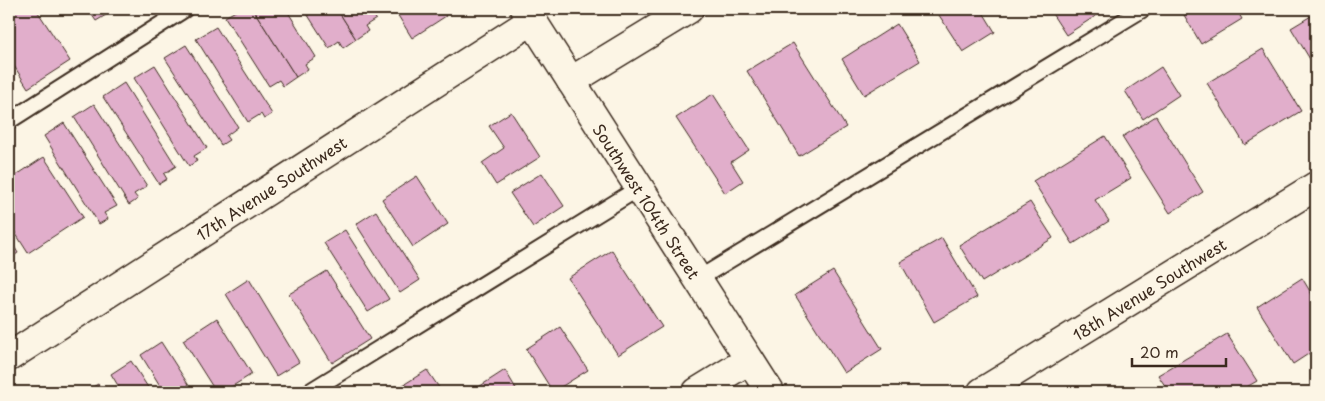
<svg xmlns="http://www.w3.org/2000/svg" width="1325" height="401" font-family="'Playpen Sans',sans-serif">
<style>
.building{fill:#e1aecb;stroke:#3b2a1e}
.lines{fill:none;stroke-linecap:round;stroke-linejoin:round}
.service-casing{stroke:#3b2a1e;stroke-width:19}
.minor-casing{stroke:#3b2a1e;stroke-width:31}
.service{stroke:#fcf5e5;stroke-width:15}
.minor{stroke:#fcf5e5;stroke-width:28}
.labels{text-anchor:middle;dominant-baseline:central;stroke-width:5;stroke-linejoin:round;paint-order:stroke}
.street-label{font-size:16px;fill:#3b2a1e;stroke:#fcf5e5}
</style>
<rect width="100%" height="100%" fill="#fcf5e5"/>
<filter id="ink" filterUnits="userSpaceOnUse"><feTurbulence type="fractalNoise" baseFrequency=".02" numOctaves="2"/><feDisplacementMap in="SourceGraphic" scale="10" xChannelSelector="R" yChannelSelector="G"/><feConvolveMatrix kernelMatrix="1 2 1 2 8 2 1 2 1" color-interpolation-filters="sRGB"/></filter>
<g filter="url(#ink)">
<!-- building -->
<g class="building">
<path d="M9,9H36L70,61L28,88L9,58Z"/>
<path d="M88,9H116L96,21Z"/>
<path d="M239,9H253L296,77L283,86L279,80L269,86L225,17Z"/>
<path d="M253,9H286L316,57L305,64L308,69L296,77Z"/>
<path d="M304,9H337L356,39L343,48L339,41L329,48Z"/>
<path d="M337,9H370L376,19L365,26L368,31L356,39Z"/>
<path d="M394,9H441L446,16L412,38Z"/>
<path d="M935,9H981L995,32L963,52Z"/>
<path d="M1049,9H1094L1097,15L1066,35Z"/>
<path d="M1194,9H1236L1242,19L1201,44L1184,15Z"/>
<path d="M1316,13V69L1291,28Z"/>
<path d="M897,24L920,61L864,95L842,59Z"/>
<path d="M216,27L272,114L264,119L261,114L248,122L196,39Z"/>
<path d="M793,43L846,127L799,156L747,71Z"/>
<path d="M186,45L238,127L226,136L229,140L221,145L165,58Z"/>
<path d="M1263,49L1301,111L1245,145L1207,83Z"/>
<path d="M155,65L207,148L194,156L197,161L189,166L134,78Z"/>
<path d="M1161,67L1179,95L1143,119L1125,91Z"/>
<path d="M124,83L176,166L164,174L167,179L159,184L103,97Z"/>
<path d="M713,94L749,150L731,162L743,181L725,193L676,118Z"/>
<path d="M94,104L147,186L134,194L138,199L129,205L74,117Z"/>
<path d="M511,112L540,157L496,185L482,163L504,148L489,126Z"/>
<path d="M1156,116L1203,192L1170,213L1122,137Z"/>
<path d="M64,123L117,206L104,213L108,219L99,224L44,136Z"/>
<path d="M1105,136L1131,178L1095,200L1109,221L1073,244L1033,181Z"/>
<path d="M44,157L83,217L28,253L9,223V180Z"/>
<path d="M542,173L564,206L533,227L510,193Z"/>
<path d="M417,176L448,224L413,247L382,199Z"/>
<path d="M1030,202L1053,238L982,282L959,245Z"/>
<path d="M376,211L420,280L400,293L356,224Z"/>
<path d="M345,230L389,299L368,312L324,243Z"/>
<path d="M9,238L18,253L9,259Z"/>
<path d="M942,238L977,297L934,322L900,262Z"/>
<path d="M612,250L662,327L618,355L568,278Z"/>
<path d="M327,271L370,339L332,363L289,294Z"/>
<path d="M833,271L882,349L844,373L795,295Z"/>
<path d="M1302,278L1316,301V349L1293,364L1257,307Z"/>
<path d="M249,279L299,362L276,376L226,294Z"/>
<path d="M217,318L252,374L223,392H216L183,340Z"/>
<path d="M560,327L588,370L553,392L526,349Z"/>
<path d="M1227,334L1257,381L1238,392H1169L1158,375Z"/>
<path d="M161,342L193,392H164L141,355Z"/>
<path d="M131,361L151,392H122L111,374Z"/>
<path d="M427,370L442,392H392Z"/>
<path d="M505,370L518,392H471Z"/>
<path d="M98,384L103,392H84Z"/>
</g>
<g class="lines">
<!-- service casing -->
<g class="service-casing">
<g id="service">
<path d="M9,121L185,9"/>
<path d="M698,279L1143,9"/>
<path d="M309,392L639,188"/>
</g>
</g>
<!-- minor casing -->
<g class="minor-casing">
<g id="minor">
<path d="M525,9L770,392"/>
<path d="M571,81L689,9"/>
<path d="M9,357L533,20"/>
<path d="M697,392L749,360"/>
<path d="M982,392L1316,186"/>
</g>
</g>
<!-- service -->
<use href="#service" class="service"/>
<!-- minor -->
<use href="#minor" class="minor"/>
</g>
</g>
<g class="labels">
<!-- street labels -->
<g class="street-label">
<text transform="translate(271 188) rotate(-33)">17th Avenue Southwest</text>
<text transform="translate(647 201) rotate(57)">Southwest 104th Street</text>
<text transform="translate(1149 289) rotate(-32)">18th Avenue Southwest</text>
</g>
</g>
<!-- margin -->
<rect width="1325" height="401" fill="none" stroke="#fcf5e5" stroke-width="30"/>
<rect x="15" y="15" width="1295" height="371" fill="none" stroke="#3b2a1e" stroke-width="2" filter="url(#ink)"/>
<!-- scale -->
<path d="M1132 358v8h94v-8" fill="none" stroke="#3b2a1e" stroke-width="2.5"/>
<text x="1140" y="358" font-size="15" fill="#3b2a1e" stroke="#fcf5e5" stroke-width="4" paint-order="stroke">20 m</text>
</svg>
